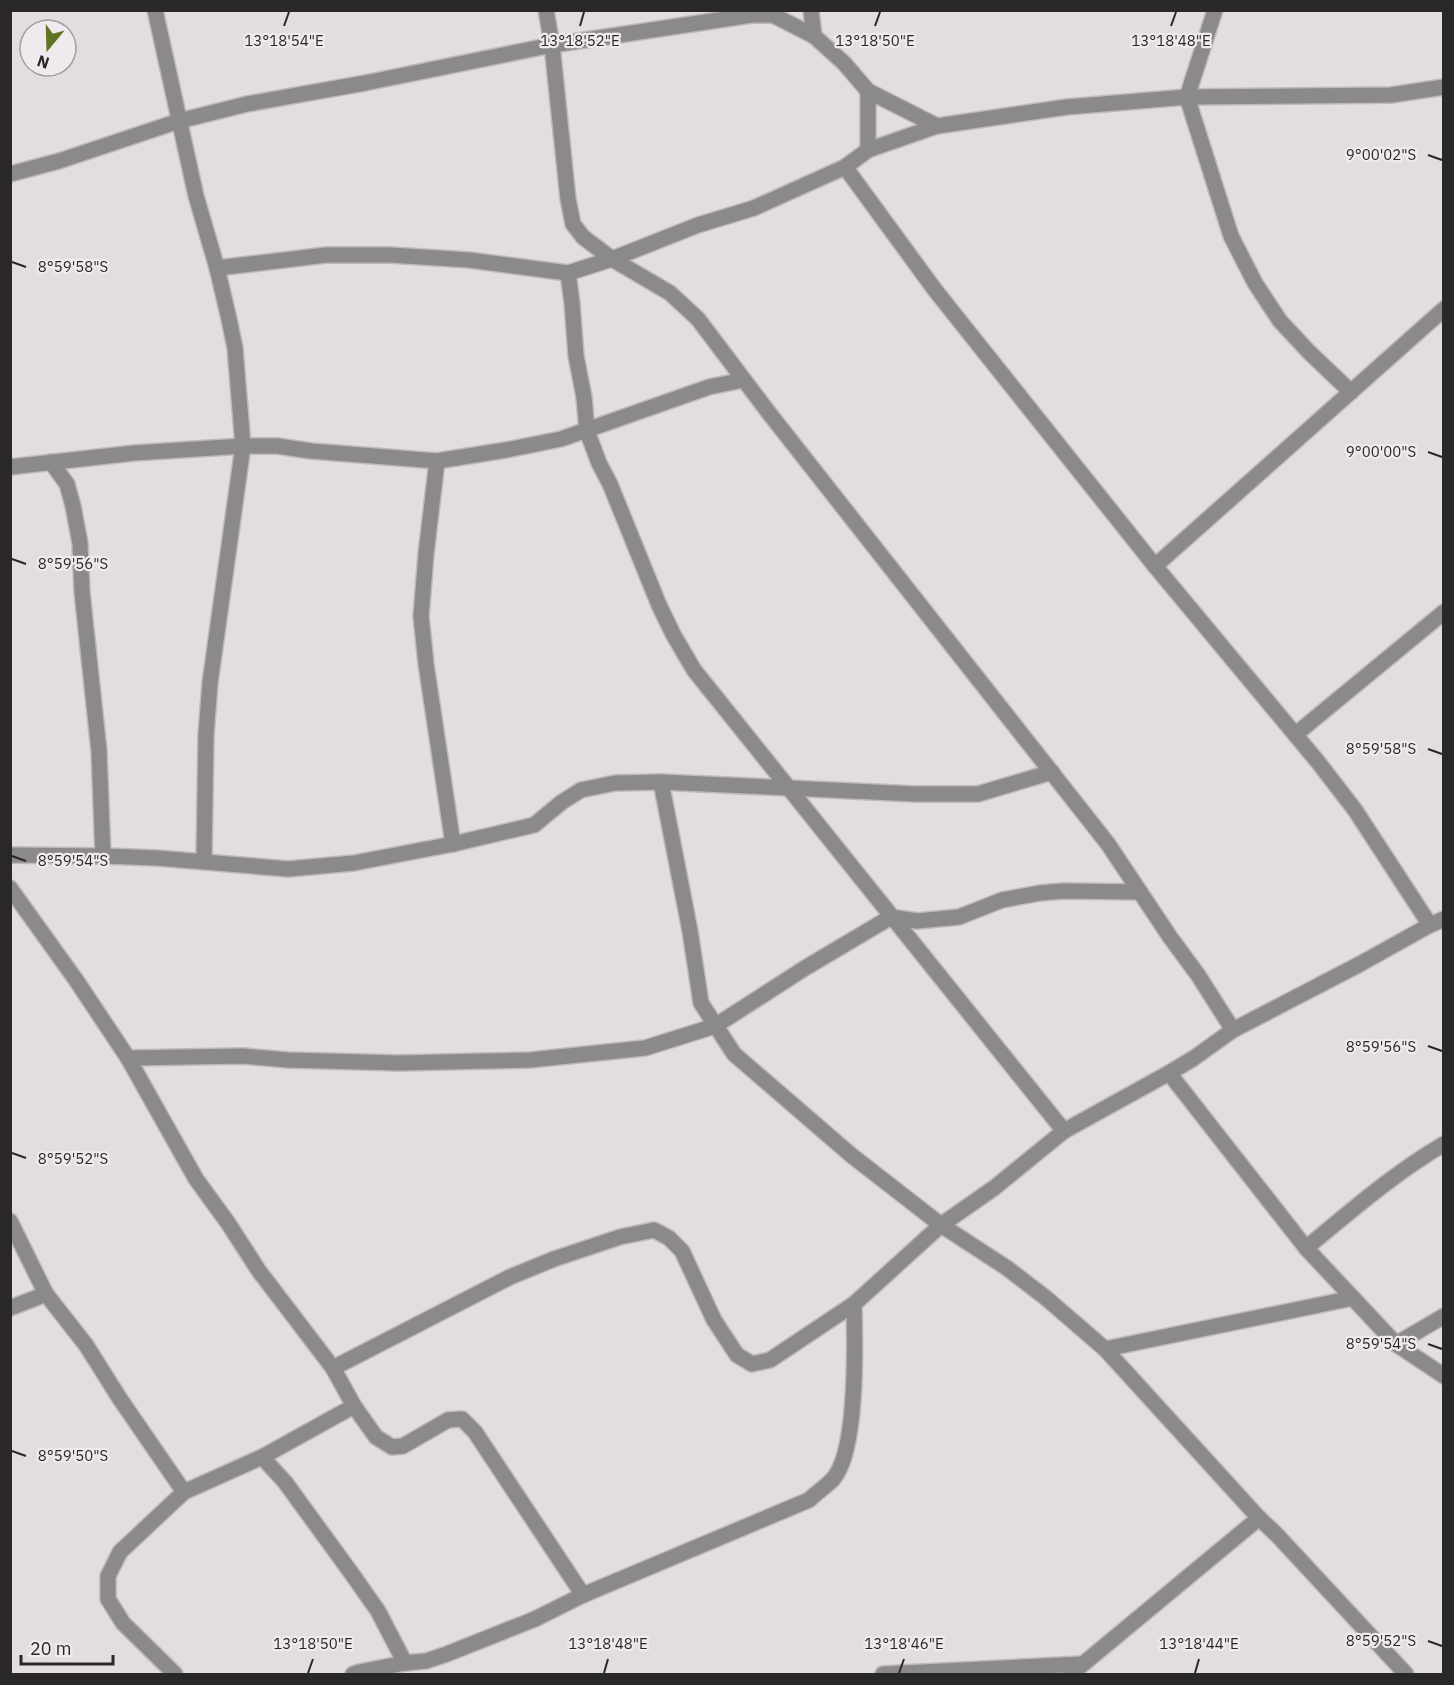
<svg xmlns="http://www.w3.org/2000/svg" width="1454" height="1685" font-family="'IBM Plex Sans',sans-serif">
<style>
.lines{fill:none;stroke-linecap:round;stroke-linejoin:round}
.minor-casing{stroke:#bdb9bc;stroke-width:18}
.minor{stroke:#8c898b;stroke-width:15}
.ticks{fill:none;stroke:#292729;stroke-width:2}
.ticks-label{font-size:15px;text-anchor:middle;fill:#292729;stroke:#f0eaef;stroke-width:4.5;stroke-linejoin:round;paint-order:stroke}
</style>
<rect width="100%" height="100%" fill="#e2dde1"/>
<g class="lines">
<!-- minor casing -->
<g class="minor-casing">
<g id="minor">
<path d="M155,10L196,196L217,268L229,319L235,348L243,446L210,683L206,735L204,861"/>
<path d="M546,10L552,45L568,199L573,224L583,237L612,259L670,293L698,319L769,413L1108,844L1170,937L1198,975L1233,1030"/>
<path d="M811,10L814,36"/>
<path d="M1215,10L1187,97L1231,236L1255,283L1280,321L1309,352L1351,392"/>
<path d="M868,150V91"/>
<path d="M845,167L935,290L1155,566L1318,762L1355,810L1430,925"/>
<path d="M10,174L59,161L179,121L247,104L365,83L552,45L752,15H773L814,36L844,63L868,91L937,126"/>
<path d="M217,268L326,255H390L469,260L568,273L612,259L698,225L754,208L845,167L868,150L937,126L1067,107L1187,97L1391,95L1444,87"/>
<path d="M568,273L572,303L576,356L584,397L587,431L599,463L610,484L659,605L673,634L694,670L1064,1131"/>
<path d="M437,461L426,554L421,616L426,664L453,844"/>
<path d="M51,462L67,484L73,506L80,543L82,592L99,751L103,856"/>
<path d="M10,467L134,453L243,446H277L311,451L437,461L506,450L561,439L709,387L743,380"/>
<path d="M1155,566L1444,309"/>
<path d="M1296,734L1444,612"/>
<path d="M661,782L690,931L701,1003L734,1054L851,1155L941,1225L1007,1268L1046,1298L1105,1349L1259,1518L1277,1535L1406,1674"/>
<path d="M10,855L103,856L157,858L288,869L354,863L453,844L534,825L562,802L581,790L615,783L661,782L915,794H978L1052,772"/>
<path d="M10,888L76,980L128,1058L243,1056L288,1060L399,1063L530,1060L645,1048L715,1026L805,968L891,917L917,921L959,917L1002,900L1040,893L1063,891L1140,892"/>
<path d="M128,1058L196,1179L228,1223L259,1271L333,1368L354,1406L376,1437L392,1447L403,1446L448,1420L462,1419L475,1432L583,1595"/>
<path d="M1169,1073L1306,1248L1396,1344L1444,1376"/>
<path d="M10,1221L46,1294L86,1345L120,1399L184,1492"/>
<path d="M1306,1248C1350,1212 1394,1173 1444,1144"/>
<path d="M10,1308L46,1294"/>
<path d="M1396,1344L1444,1316"/>
<path d="M1105,1349L1353,1298"/>
<path d="M333,1368L510,1277L554,1259L620,1237L654,1230L669,1238L682,1251L714,1320L737,1355L752,1364L770,1360L854,1304L941,1225L994,1188L1064,1131L1169,1073L1194,1058L1233,1030L1360,964L1430,925L1444,919"/>
<path d="M262,1457L285,1482L352,1574L378,1611L405,1663"/>
<path d="M175,1674L123,1623L108,1599V1576L120,1552L184,1492L262,1457L354,1406"/>
<path d="M353,1674L359,1672L405,1663L426,1661L447,1654L535,1619L583,1595L809,1500C817,1492 827,1486 834,1478C858,1448 855,1343 854,1304"/>
<path d="M883,1674L1083,1664"/>
<path d="M1071,1674L1259,1518"/>
</g>
</g>
<!-- minor -->
<use href="#minor" class="minor"/>
</g>
<!-- ticks -->
<path class="ticks" d="M284,26L289,12M580,26L584,12M875,26L880,12M1171,26L1176,12M1428,155L1442,160M12,262L26,267M1428,452L1442,457M12,559L26,564M1428,749L1442,754M12,856L26,861M1428,1046L1442,1051M12,1153L26,1158M1428,1344L1442,1349M12,1451L26,1456M1428,1641L1442,1646M308,1673L313,1659M604,1673L608,1659M899,1673L904,1659M1195,1673L1199,1659"/>
<g class="ticks-label">
<text x="580" y="46">13°18'52"E</text>
<text x="875" y="46">13°18'50"E</text>
<text x="1171" y="46">13°18'48"E</text>
<text x="284" y="46">13°18'54"E</text>
<text x="1381" y="160">9°00'02"S</text>
<text x="73" y="272">8°59'58"S</text>
<text x="1381" y="457">9°00'00"S</text>
<text x="73" y="569">8°59'56"S</text>
<text x="1381" y="754">8°59'58"S</text>
<text x="73" y="866">8°59'54"S</text>
<text x="1381" y="1052">8°59'56"S</text>
<text x="73" y="1164">8°59'52"S</text>
<text x="1381" y="1349">8°59'54"S</text>
<text x="73" y="1461">8°59'50"S</text>
<text x="1381" y="1646">8°59'52"S</text>
<text x="313" y="1649">13°18'50"E</text>
<text x="608" y="1649">13°18'48"E</text>
<text x="904" y="1649">13°18'46"E</text>
<text x="1199" y="1649">13°18'44"E</text>
</g>
<!-- border -->
<rect width="1454" height="1685" fill="none" stroke="#292729" stroke-width="24"/>
<!-- north arrow -->
<g transform="translate(48 48) rotate(199)"><circle r="28" fill="#f0eaef" stroke="#a09ca0" stroke-width="1.5"/>
<path d="M0-4.5L10 22L0 15L-10 22Z" fill="#607321"/>
<text y="-9" font-size="16" font-weight="bold" text-anchor="middle" fill="#292729">N</text>
</g>
<!-- scale -->
<path d="M21 1655v9h92v-9" fill="none" stroke="#292729" stroke-width="3"/>
<text x="30" y="1655" font-size="18" fill="#292729" stroke="#f0eaef" stroke-width="4.5" paint-order="stroke">20 m</text>
</svg>
